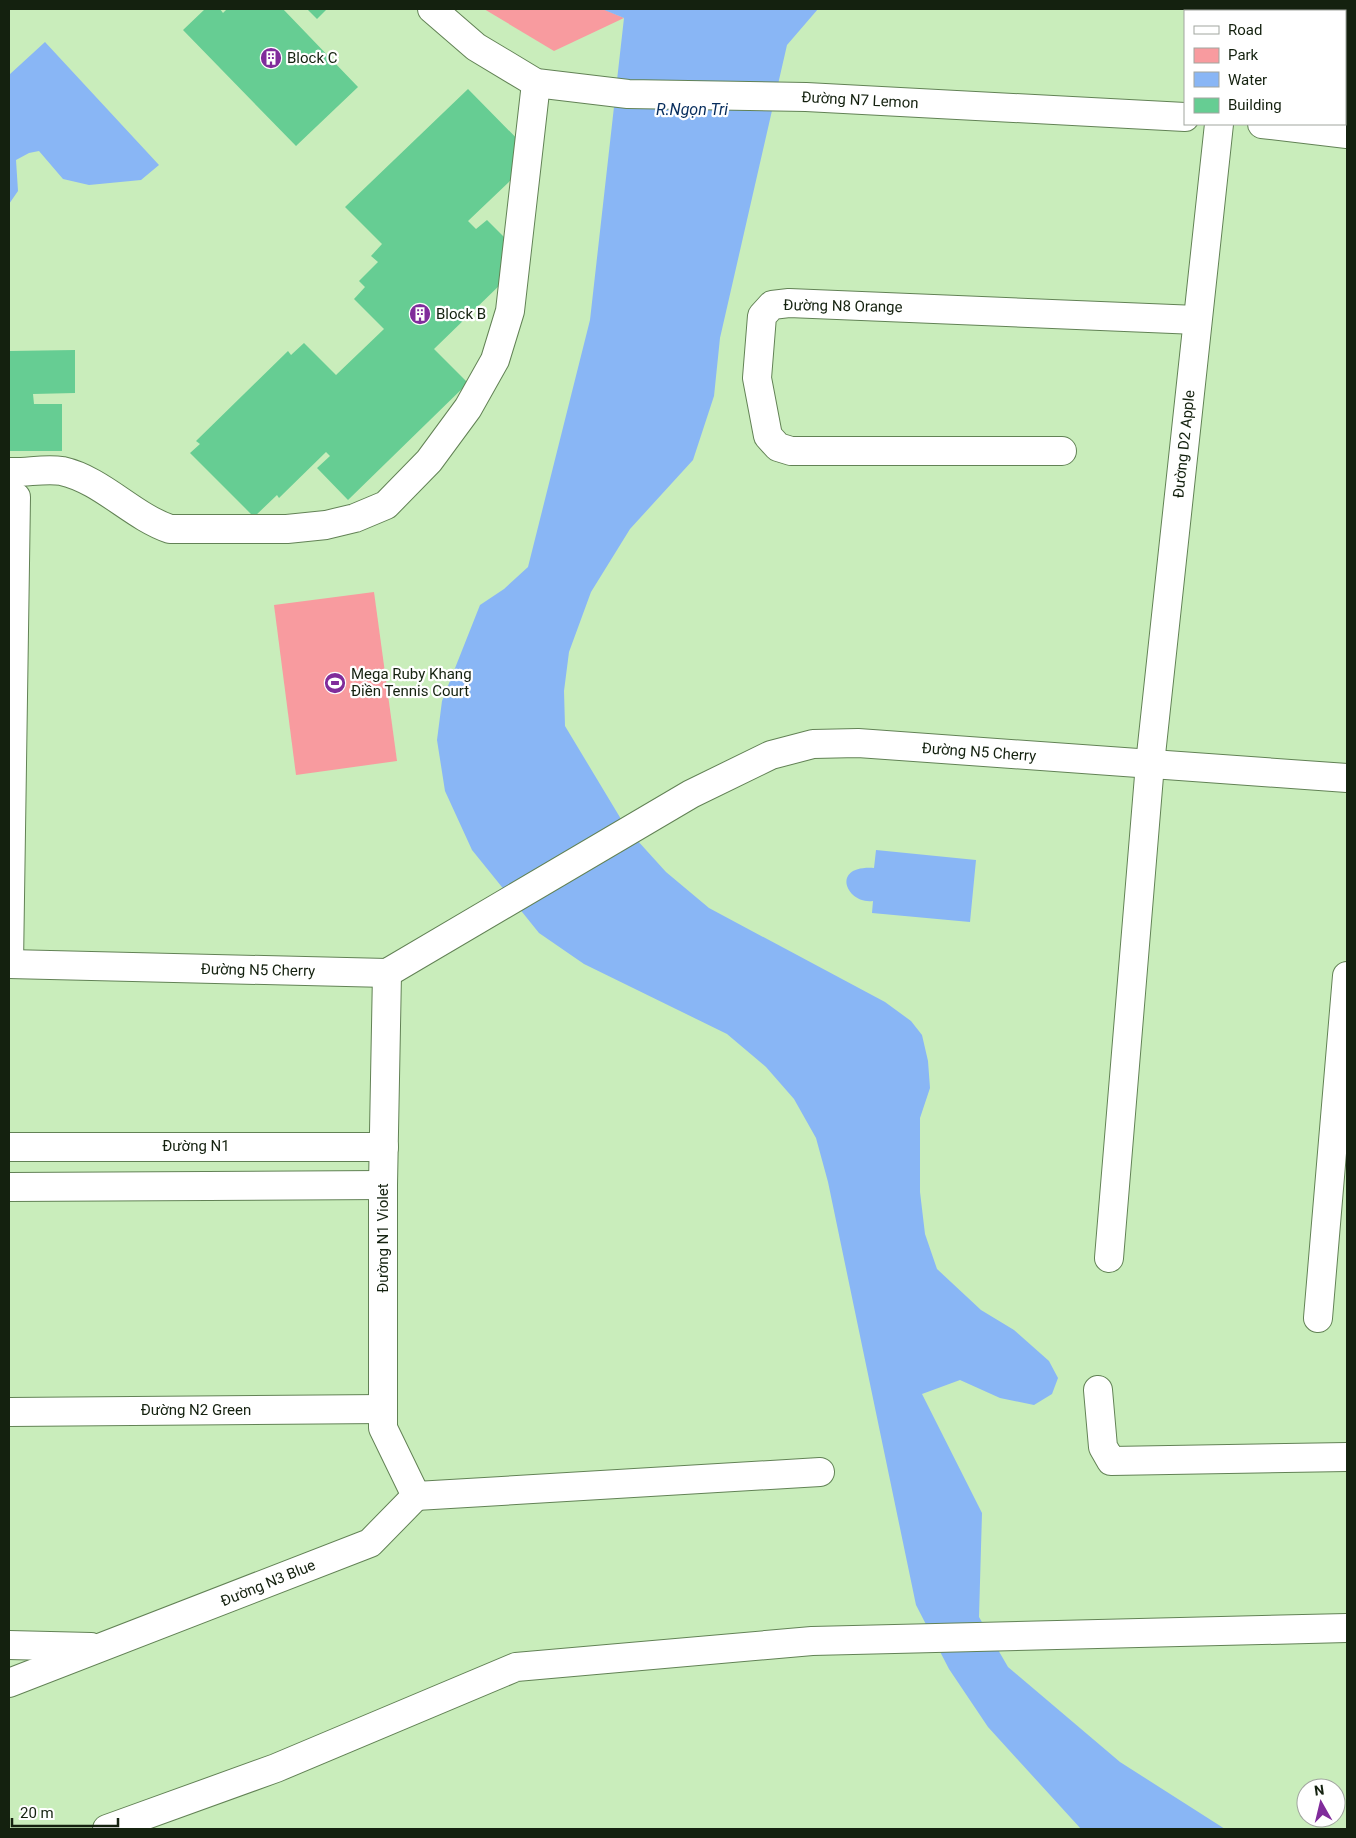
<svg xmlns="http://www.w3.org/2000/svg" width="1356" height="1838" font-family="Roboto,sans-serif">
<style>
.green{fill:#f89b9f}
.water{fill:#89b6f5}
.building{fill:#66cd93}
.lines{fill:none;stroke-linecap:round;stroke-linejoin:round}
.minor-casing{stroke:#628255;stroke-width:30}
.minor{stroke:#fff;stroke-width:28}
.labels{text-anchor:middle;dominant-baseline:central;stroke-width:4.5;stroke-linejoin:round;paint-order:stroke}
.poi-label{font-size:15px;fill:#14210f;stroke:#fff;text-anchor:start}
.street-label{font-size:15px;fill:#14210f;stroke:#fff}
.water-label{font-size:16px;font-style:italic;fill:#072d5d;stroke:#fff}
</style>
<rect width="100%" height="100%" fill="#c9edbb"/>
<!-- green -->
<g class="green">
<path d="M484,9H603L624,18L554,51Z"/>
<path d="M374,592L397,761L296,775L274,605Z"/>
</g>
<!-- water -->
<g class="water">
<path d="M602,9H818L787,45L720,338L714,396L693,460L630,529L591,592L569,652L564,691L565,726L627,829L666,872L709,908L885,1002L911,1021L922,1035L928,1061L930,1088L920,1118V1192L925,1234L937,1269L981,1310L1014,1330L1049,1361L1058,1378L1052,1394L1034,1405L1000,1398L960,1380L922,1394L982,1513L979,1617L1008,1667L1120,1762L1225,1829H1081L988,1727L949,1669L916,1605L828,1182L816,1138L794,1099L766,1067L727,1034L584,964L539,933L472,850L445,791L437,740L442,701L480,605L504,589L528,567L590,320L624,18Z"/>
<path d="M45,42L159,165L141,180L89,185L63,179L39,151L29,153L16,160L18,191L9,204V75Z"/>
<path d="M876,850L976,860L970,922L872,913L873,901C847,905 829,865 874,868Z"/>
</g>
<!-- building -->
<g class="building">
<path d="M205,9H220L223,13L227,9H283L358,87L296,146L183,30Z"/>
<path d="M307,9H327L317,19Z"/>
<path d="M468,89L535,157L468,221L476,229L487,220L522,255L499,276L504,281L434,349L468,383L348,500L317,468L330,456L326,452L279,498L277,495L254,517L190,453L200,444L196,441L288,351L291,355L304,343L336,375L384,329L354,299L365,287L359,281L378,262L371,256L382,244L345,207Z"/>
<path d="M75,350V393L33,394L34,404H62V451H9V351Z"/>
</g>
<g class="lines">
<!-- minor casing -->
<g class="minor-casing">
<g id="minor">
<path d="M432,9L476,47L536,83L628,94L806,97L1185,117"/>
<path d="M1262,124L1347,134"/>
<path d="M1062,451H791L778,447L768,436L757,378L762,316L772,305L789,303L1197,320"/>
<path d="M9,472C26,473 45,468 62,471C102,480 132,516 170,529H287L326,525L355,518L386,505L429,461L468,408L495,360L510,311L536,83"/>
<path d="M9,964L387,973L691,794L771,755L813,744L858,743L1347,778"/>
<path d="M9,964L16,497"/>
<path d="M387,973L383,1185V1428L416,1496"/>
<path d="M9,1147H384"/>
<path d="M9,1187L383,1185"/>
<path d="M1109,1258L1150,764L1219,124"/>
<path d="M1318,1318L1347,976"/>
<path d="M1098,1390L1103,1447L1111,1461L1347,1457"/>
<path d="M9,1412L383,1409"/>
<path d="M416,1496L820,1472"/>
<path d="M9,1645L91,1647"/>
<path d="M9,1683L370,1543L416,1496"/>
<path d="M107,1829L276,1768L516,1667L812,1641L1347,1628"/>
</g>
</g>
<!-- minor -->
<use href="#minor" class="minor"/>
</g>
<!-- icons -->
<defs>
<g id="building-disc" transform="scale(1.125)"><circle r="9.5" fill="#802c9b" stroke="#fff"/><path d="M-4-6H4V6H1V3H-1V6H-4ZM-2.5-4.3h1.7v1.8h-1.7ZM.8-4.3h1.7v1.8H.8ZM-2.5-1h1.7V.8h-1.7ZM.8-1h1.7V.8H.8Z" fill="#fff"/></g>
<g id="stadium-disc" transform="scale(1.125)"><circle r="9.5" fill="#802c9b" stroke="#fff"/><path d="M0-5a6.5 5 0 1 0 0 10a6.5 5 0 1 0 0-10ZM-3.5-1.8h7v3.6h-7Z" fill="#fff"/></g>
</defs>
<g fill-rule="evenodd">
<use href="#building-disc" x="271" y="58"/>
<use href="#building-disc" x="420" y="314"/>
<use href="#stadium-disc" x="335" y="683"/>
</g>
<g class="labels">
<!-- poi labels -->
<g class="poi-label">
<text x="287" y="58">Block C</text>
<text x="436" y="314">Block B</text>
<text x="351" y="674">Mega Ruby Khang<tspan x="351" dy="17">Điền Tennis Court</tspan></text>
</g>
<!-- street labels -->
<g class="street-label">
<text transform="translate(860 100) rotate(3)">Đường N7 Lemon</text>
<text transform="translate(843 306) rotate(1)">Đường N8 Orange</text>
<text transform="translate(1184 444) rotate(-84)">Đường D2 Apple</text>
<text transform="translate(979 752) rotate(4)">Đường N5 Cherry</text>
<text transform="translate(258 970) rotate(1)">Đường N5 Cherry</text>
<text x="196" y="1146">Đường N1</text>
<text transform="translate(383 1238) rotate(-90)">Đường N1 Violet</text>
<text x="196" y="1410">Đường N2 Green</text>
<text transform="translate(268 1583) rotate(-22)">Đường N3 Blue</text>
</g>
<!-- water labels -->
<g class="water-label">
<text x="692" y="109">R.Ngọn Tri</text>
</g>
</g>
<!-- border -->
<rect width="1356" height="1838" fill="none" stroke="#14210f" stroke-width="20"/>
<!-- legend -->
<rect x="1184" y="10" width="162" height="115" fill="#ffffff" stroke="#a1a69f"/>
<rect x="1194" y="26" width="25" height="8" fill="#ffffff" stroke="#a1a69f"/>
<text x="1228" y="35" font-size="15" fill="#14210f">Road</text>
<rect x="1194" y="48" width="25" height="15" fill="#f89b9f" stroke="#a1a69f"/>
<text x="1228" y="60" font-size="15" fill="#14210f">Park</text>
<rect x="1194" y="72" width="25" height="15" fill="#89b6f5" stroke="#a1a69f"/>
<text x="1228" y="85" font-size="15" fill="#14210f">Water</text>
<rect x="1194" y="98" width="25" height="15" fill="#66cd93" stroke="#a1a69f"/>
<text x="1228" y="110" font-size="15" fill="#14210f">Building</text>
<!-- north arrow -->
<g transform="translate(1321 1803) rotate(352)"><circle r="24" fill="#ffffff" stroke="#a1a69f"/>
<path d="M0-4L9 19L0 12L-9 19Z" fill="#802c9b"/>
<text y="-8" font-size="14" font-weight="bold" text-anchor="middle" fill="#14210f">N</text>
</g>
<!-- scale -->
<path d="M12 1818v8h106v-8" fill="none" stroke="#14210f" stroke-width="2.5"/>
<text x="20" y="1818" font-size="15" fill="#14210f" stroke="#ffffff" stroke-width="4" paint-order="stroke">20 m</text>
</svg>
